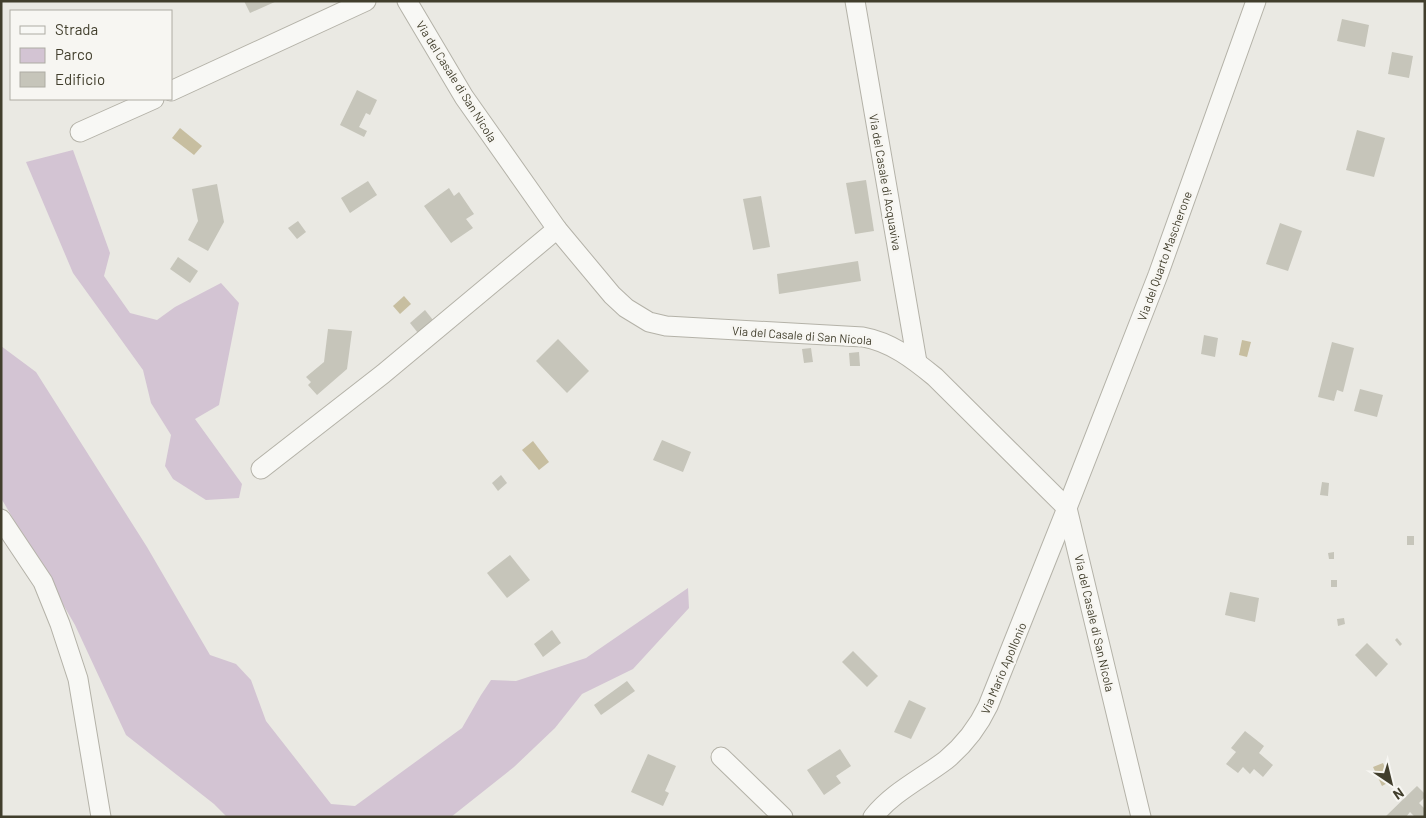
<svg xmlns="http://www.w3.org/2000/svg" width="1426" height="818" font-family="Barlow,sans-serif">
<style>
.green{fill:#d3c4d3}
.water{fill:#c7bea0}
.building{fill:#c6c5ba}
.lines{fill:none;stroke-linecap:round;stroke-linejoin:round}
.minor-casing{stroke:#b4b2a8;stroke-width:21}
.minor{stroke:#f8f8f5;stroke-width:19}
.labels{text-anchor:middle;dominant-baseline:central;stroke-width:5;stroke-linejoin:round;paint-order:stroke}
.street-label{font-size:12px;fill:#413e2c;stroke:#f7f6f2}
</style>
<rect width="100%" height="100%" fill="#eae9e3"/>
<!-- green -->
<g class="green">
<path d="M73,150L110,253L104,276L130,313L157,320L175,307L221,283L239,303L219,405L195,419L242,484L239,498L206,500L173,479L165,466L171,435L151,403L143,370L73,273L26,162Z"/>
<path d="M1,346L36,372L147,547L210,655L236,664L251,680L266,721L331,804L355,806L462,728L481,695L491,680L516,681L586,658L688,588L689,608L633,669L582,694L555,728L514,767L451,817H227L214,804L126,735L75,625L1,498Z"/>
</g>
<!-- water -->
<g class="water">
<path d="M180,128L202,146L194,155L172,138Z"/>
<path d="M404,296L411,304L400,314L393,306Z"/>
<path d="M1242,340L1251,342L1247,357L1239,355Z"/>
<path d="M533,441L549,462L539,470L522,450Z"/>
<path d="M1383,763L1391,781L1382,786L1373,767Z"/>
</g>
<!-- building -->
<g class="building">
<path d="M244,1H277L250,13Z"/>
<path d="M1342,19L1369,25L1365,47L1337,41Z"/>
<path d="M1392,52L1413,56L1409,78L1388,74Z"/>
<path d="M357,90L377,100L370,115L366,113L359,127L367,131L364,137L340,125Z"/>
<path d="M1357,130L1385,138L1374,177L1346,170Z"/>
<path d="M866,180L874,231L855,234L846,183Z"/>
<path d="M368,181L377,195L350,213L341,198Z"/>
<path d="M217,184L224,222L208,251L188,240L198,221L192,189Z"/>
<path d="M449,188L454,196L459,192L474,214L466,219L473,228L451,243L424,206Z"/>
<path d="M761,196L770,247L753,250L743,199Z"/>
<path d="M298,221L306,232L297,239L288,228Z"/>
<path d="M1280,223L1302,231L1288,271L1266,264Z"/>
<path d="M178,257L198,271L190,283L170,269Z"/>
<path d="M858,261L861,281L779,294L777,274Z"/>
<path d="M425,310L433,320L418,333L410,323Z"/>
<path d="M328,329L352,331L347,369L317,395L308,385L311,382L306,377L324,362Z"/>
<path d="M1204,335L1218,338L1215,357L1201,354Z"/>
<path d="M558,339L589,371L567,393L536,361Z"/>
<path d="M1332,342L1354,348L1343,392L1337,390L1334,401L1318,397Z"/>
<path d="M811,348L813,362L804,363L802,349Z"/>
<path d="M859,352L860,366H850L849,353Z"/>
<path d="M1360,389L1383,395L1377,417L1354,411Z"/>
<path d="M662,440L691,452L683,472L653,460Z"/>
<path d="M501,475L507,483L498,491L492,483Z"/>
<path d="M1322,482L1329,483L1328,496L1320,495Z"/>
<rect x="1407" y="536" width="7" height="9"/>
<path d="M1334,552V559H1329L1328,553Z"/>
<path d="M510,555L530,580L507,598L487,573Z"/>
<rect x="1331" y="580" width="6" height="7"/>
<path d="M1230,592L1259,598L1255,622L1225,615Z"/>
<path d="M1344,618L1345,624L1338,626L1337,619Z"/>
<path d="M552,630L561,643L543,657L534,644Z"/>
<path d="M1397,638L1402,644L1400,646L1395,640Z"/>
<path d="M1367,643L1388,664L1376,677L1355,655Z"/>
<path d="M853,651L878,676L867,687L842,662Z"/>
<path d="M627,681L635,691L601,715L594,705Z"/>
<path d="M909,700L926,708L911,739L894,732Z"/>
<path d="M1245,731L1264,746L1259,753L1273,765L1263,777L1254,769L1250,774L1243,767L1238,773L1226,764L1236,752L1231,748Z"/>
<path d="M840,749L851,766L836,776L841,783L824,795L807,770Z"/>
<path d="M648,754L676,766L665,791L669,793L663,806L631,792Z"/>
<path d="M1417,786L1425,794V797L1419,803L1425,809V817H1415L1410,812L1406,817H1385Z"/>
</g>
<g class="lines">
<!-- minor casing -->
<g class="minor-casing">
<g id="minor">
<path d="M407,1L464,97L557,229L612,295L626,308L649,322L666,326L863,337C891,342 913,359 935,377L1067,508L1141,817"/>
<path d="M855,1L917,362"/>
<path d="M171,91L366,1"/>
<path d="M80,132L154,99"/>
<path d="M261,469L383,374L557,229"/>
<path d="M1,519L43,582L60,624L78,679L101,817"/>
<path d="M721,757L783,817"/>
<path d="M873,817C893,792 921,779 946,760C964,745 978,727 988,706L1067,508L1158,275L1256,1"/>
</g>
</g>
<!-- minor -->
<use href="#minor" class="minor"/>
</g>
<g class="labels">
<!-- street labels -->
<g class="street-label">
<text transform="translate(457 81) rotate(58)">Via del Casale di San Nicola</text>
<text transform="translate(886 182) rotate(80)">Via del Casale di Acquaviva</text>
<text transform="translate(1164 256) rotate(-70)">Via del Quarto Mascherone</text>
<text transform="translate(802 335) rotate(4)">Via del Casale di San Nicola</text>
<text transform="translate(1095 623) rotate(77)">Via del Casale di San Nicola</text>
<text transform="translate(1003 668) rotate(-67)">Via Mario Apollonio</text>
</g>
</g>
<!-- border -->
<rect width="1426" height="818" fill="none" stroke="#413e2c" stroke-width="5"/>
<!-- legend -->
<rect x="10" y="10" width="162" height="90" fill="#f7f6f2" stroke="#aeaca3"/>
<rect x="20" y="26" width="25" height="8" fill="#f8f8f5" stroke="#aeaca3"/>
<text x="55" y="35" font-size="15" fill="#413e2c">Strada</text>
<rect x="20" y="48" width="25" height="15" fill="#d3c4d3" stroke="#aeaca3"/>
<text x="55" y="60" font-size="15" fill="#413e2c">Parco</text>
<rect x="20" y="72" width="25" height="15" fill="#c6c5ba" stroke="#aeaca3"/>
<text x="55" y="85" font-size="15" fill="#413e2c">Edificio</text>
<!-- north arrow -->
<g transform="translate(1391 783) rotate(145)" stroke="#f7f6f2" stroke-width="4" paint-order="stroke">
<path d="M0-4L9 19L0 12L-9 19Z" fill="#413e2c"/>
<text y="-8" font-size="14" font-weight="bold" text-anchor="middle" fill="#413e2c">N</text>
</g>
</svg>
